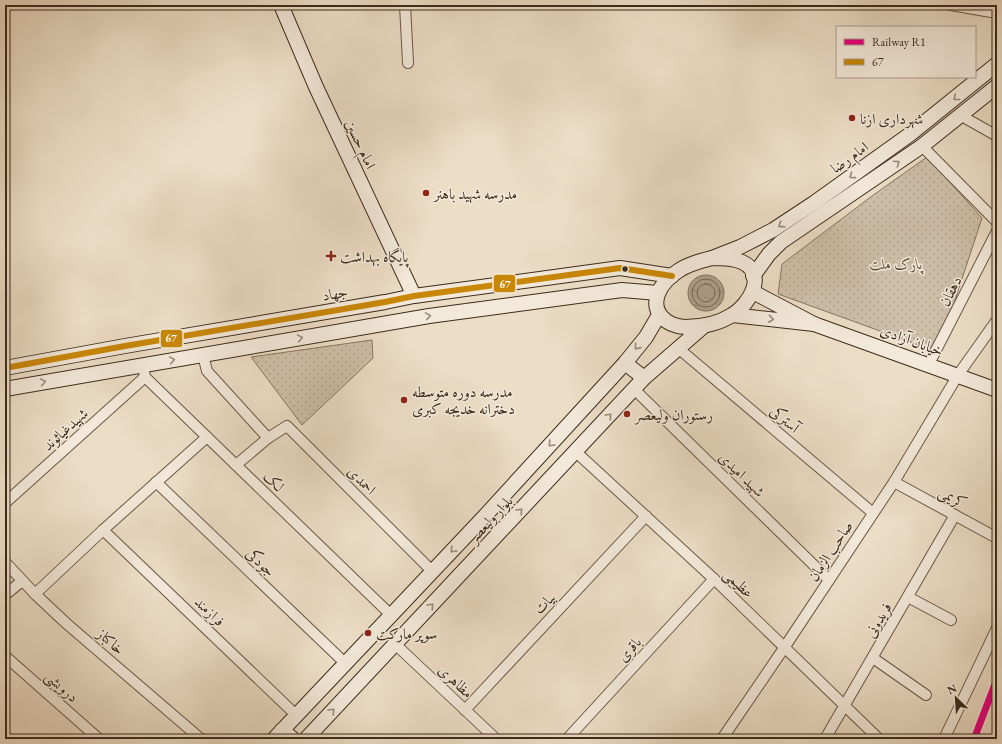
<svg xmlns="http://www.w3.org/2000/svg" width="1002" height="744" font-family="'EB Garamond',Amiri,serif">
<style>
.park{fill:url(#park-dots);stroke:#867562}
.water{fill:url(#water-ripples);stroke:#82715f}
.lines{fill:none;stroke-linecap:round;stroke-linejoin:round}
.shore{stroke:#766654;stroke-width:1}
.street-casing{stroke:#695846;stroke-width:12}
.secondary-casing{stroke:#3d2b1b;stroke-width:16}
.street{stroke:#f3e9da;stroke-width:10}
.secondary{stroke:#f3e9da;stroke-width:14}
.bus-1-casing{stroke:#f3e9da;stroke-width:9}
.bus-1{stroke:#c88707;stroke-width:6}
.rail-1-casing{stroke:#f3e9da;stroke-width:10}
.rail-1{stroke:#e5007d;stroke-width:7}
.oneway{stroke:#988a7a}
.poi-dot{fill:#8f2418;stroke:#f3e9da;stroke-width:1.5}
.bus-dot{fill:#3d2b1b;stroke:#f3e9da;stroke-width:1.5}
.labels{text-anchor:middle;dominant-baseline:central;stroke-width:3;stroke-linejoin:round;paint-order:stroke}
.poi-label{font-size:15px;fill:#3d2b1b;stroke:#f3e9da;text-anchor:start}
.street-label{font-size:15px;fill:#3d2b1b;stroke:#f3e9da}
.park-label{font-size:15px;font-style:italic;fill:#5a4937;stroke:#f3e9da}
.line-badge{stroke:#f3e9da;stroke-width:1.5}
.badge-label{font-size:11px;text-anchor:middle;font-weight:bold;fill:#fff}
</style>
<defs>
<pattern id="park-dots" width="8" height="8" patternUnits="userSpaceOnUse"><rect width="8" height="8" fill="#cebfa9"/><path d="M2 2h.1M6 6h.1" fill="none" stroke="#b2a491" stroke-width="1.8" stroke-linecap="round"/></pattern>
<pattern id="water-ripples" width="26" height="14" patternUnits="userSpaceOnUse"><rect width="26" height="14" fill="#b0a08c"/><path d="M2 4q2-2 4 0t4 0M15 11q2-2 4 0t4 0" fill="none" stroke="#908372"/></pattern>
</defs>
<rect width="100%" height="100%" fill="#ecddc6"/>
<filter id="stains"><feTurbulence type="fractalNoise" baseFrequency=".005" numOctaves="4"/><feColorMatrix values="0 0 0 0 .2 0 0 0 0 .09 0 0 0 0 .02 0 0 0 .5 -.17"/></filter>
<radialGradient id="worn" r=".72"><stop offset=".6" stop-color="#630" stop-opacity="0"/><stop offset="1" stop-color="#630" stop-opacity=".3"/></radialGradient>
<!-- park -->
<g class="park">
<path d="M927,157L982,218L938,352L778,294L782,264L872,196Z"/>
<path d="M372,340L373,358L302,425L251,357Z"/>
</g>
<!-- water -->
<circle class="water" cx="706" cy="293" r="18"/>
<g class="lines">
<!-- shore -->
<g class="shore">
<circle cx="706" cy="293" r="14"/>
<circle cx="706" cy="293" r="9"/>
</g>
<!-- street casing -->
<g class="street-casing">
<g id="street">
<path d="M405,5L408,63"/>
<path d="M951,5L997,13"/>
<path d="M960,115L997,136"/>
<path d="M922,146L997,222"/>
<path d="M678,348L873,513"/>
<path d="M203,355L207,371L268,438"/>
<path d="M929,364L997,231"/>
<path d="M143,365L145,377L391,615"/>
<path d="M634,389L829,580"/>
<path d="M576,452L714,579L879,739"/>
<path d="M236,465L268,438L287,426L432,571"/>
<path d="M156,482L345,663"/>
<path d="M894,482L997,538"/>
<path d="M5,503L145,377"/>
<path d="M103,530L296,715"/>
<path d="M5,562L35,594L67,624L201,739"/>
<path d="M35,594L103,530L207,437"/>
<path d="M5,595L22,581"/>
<path d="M908,597L951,620"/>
<path d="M395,644L496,739"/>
<path d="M5,656L99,739"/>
<path d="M873,658L926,695"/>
<path d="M465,710L646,516"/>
<path d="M567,739L714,579"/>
<path d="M722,739L784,648L894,482L958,375L997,320"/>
<path d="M825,739L955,515"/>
<path d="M944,739L997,628"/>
</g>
</g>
<!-- secondary casing -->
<g class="secondary-casing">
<g id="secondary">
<path d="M281,5L316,87L414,296"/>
<path d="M712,258L740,247L773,230L814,203L909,135L997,64"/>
<path d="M712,258C721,258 733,258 742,262C768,274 749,305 732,315C718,324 702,327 685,327C667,326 651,313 658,294C661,285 670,276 678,271C688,264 700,261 712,258Z"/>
<path d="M753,276L769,254L781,242L922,146L997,86"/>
<path d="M732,315L814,324L753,292"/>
<path d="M814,324L997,390"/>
<path d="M625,363L644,378"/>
<path d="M5,368L125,346L385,302L414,296L620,268L672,276"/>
<path d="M5,389L429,316L622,290L658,293"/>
<path d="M282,730L293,739"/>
<path d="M274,739L483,518L625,363L646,337L659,315"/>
<path d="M306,739L644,378L704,326"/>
</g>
</g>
<!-- street -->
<use href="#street" class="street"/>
<!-- secondary -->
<use href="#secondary" class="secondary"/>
<!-- bus-1 casing -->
<g class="bus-1-casing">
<path id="bus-1" d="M5,368L125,346L385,302L414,296L620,268L672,276"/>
</g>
<!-- bus-1 -->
<use href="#bus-1" class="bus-1"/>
<!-- rail-1 casing -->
<g class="rail-1-casing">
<path id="rail-1" d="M974,739L997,679"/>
</g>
<!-- rail-1 -->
<use href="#rail-1" class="rail-1"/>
</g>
<!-- one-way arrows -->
<defs><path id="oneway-chevron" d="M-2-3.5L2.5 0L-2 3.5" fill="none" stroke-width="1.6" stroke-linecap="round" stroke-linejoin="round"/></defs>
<g class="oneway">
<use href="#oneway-chevron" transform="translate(956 98) rotate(141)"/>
<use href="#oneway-chevron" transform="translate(897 163) rotate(-34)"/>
<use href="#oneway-chevron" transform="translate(852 176) rotate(144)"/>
<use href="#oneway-chevron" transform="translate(781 225) rotate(147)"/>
<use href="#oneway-chevron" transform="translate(428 316) rotate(-9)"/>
<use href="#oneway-chevron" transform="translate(771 319) rotate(6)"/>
<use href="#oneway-chevron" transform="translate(300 338) rotate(-10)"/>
<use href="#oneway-chevron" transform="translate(637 347) rotate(129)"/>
<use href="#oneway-chevron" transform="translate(172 360) rotate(-10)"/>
<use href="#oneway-chevron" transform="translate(43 382) rotate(-10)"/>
<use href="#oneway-chevron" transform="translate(609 416) rotate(-47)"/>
<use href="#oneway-chevron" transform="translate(551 444) rotate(133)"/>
<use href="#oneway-chevron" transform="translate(520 511) rotate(-47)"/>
<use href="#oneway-chevron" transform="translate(453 550) rotate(133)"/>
<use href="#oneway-chevron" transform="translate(431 606) rotate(-47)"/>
<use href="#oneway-chevron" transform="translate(332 711) rotate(-47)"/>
</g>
<!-- markers -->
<g class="poi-dot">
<circle cx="852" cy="118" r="4"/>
<circle cx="426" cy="193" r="4"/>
<path d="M329 250h4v4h4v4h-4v4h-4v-4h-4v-4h4z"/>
<circle cx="404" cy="400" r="4"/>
<circle cx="627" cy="414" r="4"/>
<circle cx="368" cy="633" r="4"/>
</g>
<circle class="bus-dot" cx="625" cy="269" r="3.5"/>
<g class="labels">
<!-- poi labels -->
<g class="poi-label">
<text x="860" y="118">شهرداری ازنا</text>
<text x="434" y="193">مدرسه شهید باهنر</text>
<text x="340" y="256">پایگاه بهداشت</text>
<text x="412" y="391">مدرسه دوره متوسطه<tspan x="412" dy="17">دخترانه خدیجه کبری</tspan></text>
<text x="635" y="414">رستوران ولیعصر</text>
<text x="376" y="633">سوپر مارکت</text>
</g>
<!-- street labels -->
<g class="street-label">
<text transform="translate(361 144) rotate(65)">امام حسین</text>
<text transform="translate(849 157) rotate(-36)">امام رضا</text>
<text transform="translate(950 291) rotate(-63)">دهقان</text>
<text transform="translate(335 293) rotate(-10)">جهاد</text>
<text transform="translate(912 340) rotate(20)">خیابان آزادی</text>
<text transform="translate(785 419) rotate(40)">آسترکی</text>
<text transform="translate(65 429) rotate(-42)">شهید‌غیاثوند</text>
<text transform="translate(742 474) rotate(44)">شهید امیدی</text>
<text transform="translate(362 480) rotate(45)">احمدی</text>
<text transform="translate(274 481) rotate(44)">لک</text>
<text transform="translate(953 497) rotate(29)">کریمی</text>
<text transform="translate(490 519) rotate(-47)">بلوار ولیعصر</text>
<text transform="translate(830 551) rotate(-57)">صاحب الزمان</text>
<text transform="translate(261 562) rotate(44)">جودکی</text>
<text transform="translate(739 583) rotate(44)">عظیمی</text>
<text transform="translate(544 603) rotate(-47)">بیات</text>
<text transform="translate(210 611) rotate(44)">فرازمند</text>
<text transform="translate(878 620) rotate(-60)">فریدونی</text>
<text transform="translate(111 641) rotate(41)">خاکباز</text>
<text transform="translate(629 649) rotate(-48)">باقری</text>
<text transform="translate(456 681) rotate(43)">مظاهری</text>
<text transform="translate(62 686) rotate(42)">درویشی</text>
</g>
<!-- park labels -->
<g class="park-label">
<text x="896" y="263">پارک ملت</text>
</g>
</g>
<g class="line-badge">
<rect x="493" y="274" width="23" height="19" rx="4" fill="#c88707"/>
<rect x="160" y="329" width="23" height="19" rx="4" fill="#c88707"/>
</g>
<g class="badge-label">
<text x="505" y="288">67</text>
<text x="171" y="342">67</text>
</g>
<!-- margin -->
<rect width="1002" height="744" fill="none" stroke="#ecddc6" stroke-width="20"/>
<rect x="6" y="6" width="990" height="732" fill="none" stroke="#3d2b1b" stroke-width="2"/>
<rect x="10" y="10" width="982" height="724" fill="none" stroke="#3d2b1b"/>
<!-- legend -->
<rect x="836" y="26" width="140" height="52" fill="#f3e9da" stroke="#aa9d8e"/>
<rect x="844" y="39" width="20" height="6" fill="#e5007d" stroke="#aa9d8e"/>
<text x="872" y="46" font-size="12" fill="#3d2b1b">Railway R1</text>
<rect x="844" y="59" width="20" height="6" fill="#c88707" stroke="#aa9d8e"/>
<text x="872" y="66" font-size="12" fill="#3d2b1b">67</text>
<!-- north arrow -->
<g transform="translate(956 698) rotate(335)" stroke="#f3e9da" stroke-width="3" paint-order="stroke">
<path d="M0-3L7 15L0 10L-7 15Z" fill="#3d2b1b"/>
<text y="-6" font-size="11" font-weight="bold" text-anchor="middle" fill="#3d2b1b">N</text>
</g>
<rect width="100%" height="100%" filter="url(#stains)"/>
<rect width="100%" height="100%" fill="url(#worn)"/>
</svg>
